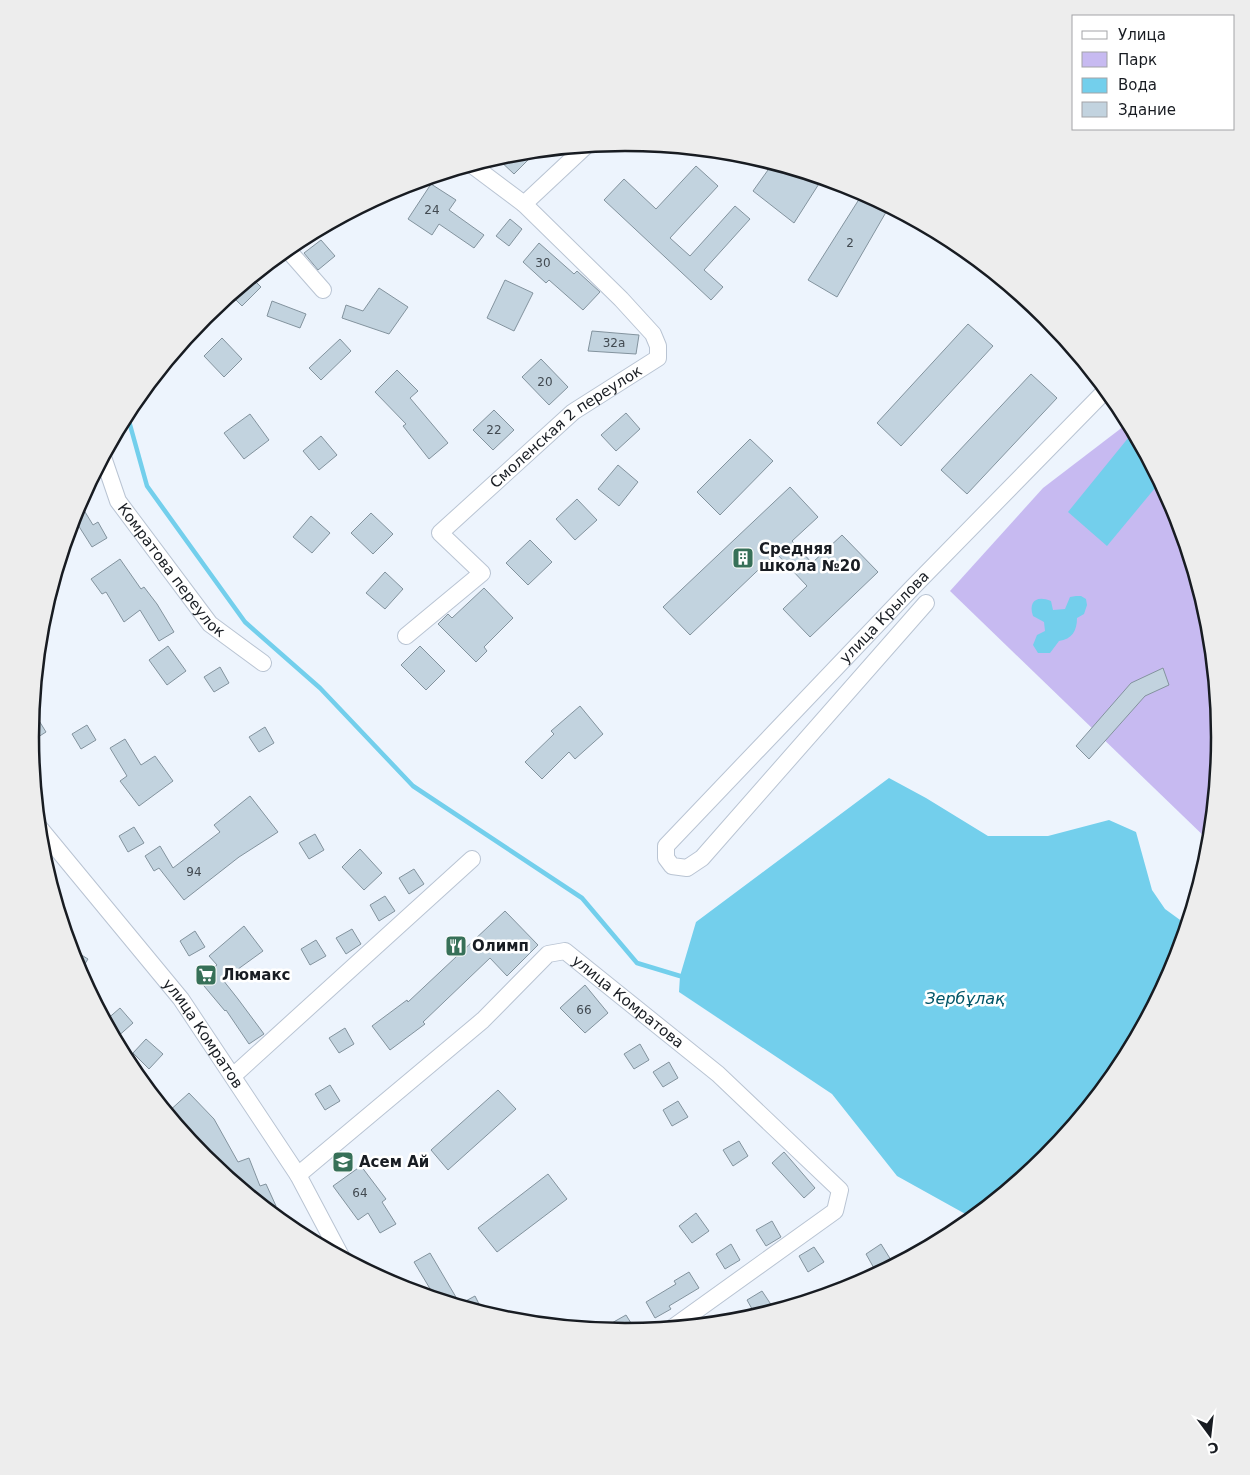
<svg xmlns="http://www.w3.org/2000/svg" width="1250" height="1475" font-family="'DejaVu Sans',sans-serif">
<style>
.green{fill:#c7baf1}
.water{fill:#73cfec}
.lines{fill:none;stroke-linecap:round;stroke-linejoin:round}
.stream{stroke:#73cfec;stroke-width:4.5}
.building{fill:#c2d3df;stroke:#83939e}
.street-casing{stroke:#b9c4d3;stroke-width:18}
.street{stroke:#fff;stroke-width:16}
.labels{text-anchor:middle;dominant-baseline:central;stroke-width:5;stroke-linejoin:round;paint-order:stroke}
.number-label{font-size:12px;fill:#424a51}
.street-label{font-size:15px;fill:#181c22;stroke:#fff}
.poi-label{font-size:15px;font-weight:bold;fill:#181c22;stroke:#fff;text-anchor:start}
.water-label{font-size:16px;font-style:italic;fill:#005568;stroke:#fff}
.rim{fill:none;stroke:#181c22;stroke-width:2.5}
</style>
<rect width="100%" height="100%" fill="#edf4fd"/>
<!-- green -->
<path class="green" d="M1128,423L1175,510L1209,622L1220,738L1210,842L950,591L1043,488Z"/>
<!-- water -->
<g class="water">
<path d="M1133,432L1160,482L1107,546L1068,512Z"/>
<path d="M1076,596H1081L1086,599L1087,605L1084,614L1077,618C1077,631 1072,639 1059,641L1050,653H1038L1033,645L1037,635L1045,631L1044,622L1033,616C1028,601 1037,595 1051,601L1053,610L1065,609L1070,597Z"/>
<path d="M889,778L926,798L988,836H1048L1109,820L1136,832L1152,890L1165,909L1187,925L1175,965L1120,1068L1046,1158L971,1219L969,1216L897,1176L832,1094L679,992L680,976L696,922Z"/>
</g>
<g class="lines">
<!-- stream -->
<path class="stream" d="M127,414L147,486L245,622L320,688L413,786L582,898L637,963L680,976"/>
</g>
<!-- building -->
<g class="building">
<path d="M524,152L530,158L514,174L497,158L509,154Z"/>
<path d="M773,163L822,179L794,223L753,191Z"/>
<path d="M696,166L718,186L670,238L690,256L735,206L750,219L704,270L723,287L711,300L604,200L624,179L656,209Z"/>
<path d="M431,184L456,200L449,210L484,235L474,248L439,224L432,235L408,219Z"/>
<path d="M863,193L889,207L837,297L808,280Z"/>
<path d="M510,219L522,229L509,246L496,236Z"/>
<path d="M321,240L335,256L318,270L304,253Z"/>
<path d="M539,243L574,274L577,271L600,292L583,310L549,280L546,283L523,262Z"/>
<path d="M252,278L261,287L242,306L231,295Z"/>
<path d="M505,280L533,293L514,331L487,318Z"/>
<path d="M379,288L408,307L389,334L342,318L346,305L363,311Z"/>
<path d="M272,301L306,314L300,328L267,316Z"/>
<path d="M968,324L993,346L901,446L877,423Z"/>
<path d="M592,331L639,335L636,354L588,351Z"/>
<path d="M222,338L242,359L224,377L204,356Z"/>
<path d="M340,339L351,351L321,380L309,368Z"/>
<path d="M541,359L568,387L549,405L522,377Z"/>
<path d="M397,370L418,391L410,398L448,443L429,459L403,426L406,424L375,392Z"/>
<path d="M1031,374L1057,398L967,494L941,470Z"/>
<path d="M494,410L514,430L493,450L473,430Z"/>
<path d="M626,413L640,429L616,451L601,435Z"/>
<path d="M250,414L269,440L244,459L224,433Z"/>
<path d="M321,436L337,455L319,470L303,451Z"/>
<path d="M750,439L773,461L720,515L697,492Z"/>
<path d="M618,465L638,482L619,506L598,489Z"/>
<path d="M790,487L818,517L792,541L812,563L842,535L878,572L810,637L783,609L807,586L776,553L690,635L663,607Z"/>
<path d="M577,499L597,520L575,540L556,519Z"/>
<path d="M79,502L93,525L98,522L107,538L92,547L73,517Z"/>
<path d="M371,513L393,534L373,554L351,533Z"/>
<path d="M311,516L330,533L312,553L293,537Z"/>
<path d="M530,540L552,562L528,585L506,563Z"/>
<path d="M120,559L141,589L144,587L157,604L174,632L159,641L140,610L124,622L106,592L102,594L91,579Z"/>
<path d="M385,572L403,589L385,609L366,593Z"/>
<path d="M484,588L513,618L484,647L487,651L476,662L438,624L448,614L452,618Z"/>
<path d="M168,646L186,671L167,685L149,660Z"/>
<path d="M420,646L445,671L426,690L401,665Z"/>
<path d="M220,667L229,683L214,692L204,677Z"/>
<path d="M1163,668L1169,685L1145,696L1089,759L1076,746L1131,683Z"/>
<path d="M580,706L603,734L575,759L569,752L542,779L525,762L554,734L551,731Z"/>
<path d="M33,711L46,732L30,742V737Z"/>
<path d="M87,725L96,740L81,749L72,734Z"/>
<path d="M265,727L274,743L259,752L249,737Z"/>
<path d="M125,739L141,765L155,756L173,781L139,806L120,781L127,776L110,748Z"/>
<path d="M250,796L278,832L239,857L184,900L159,868L154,871L145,856L160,846L173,868L220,832L214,825Z"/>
<path d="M134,827L144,843L128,852L119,836Z"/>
<path d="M315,834L324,850L309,859L299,843Z"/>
<path d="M360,849L382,873L364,890L342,867Z"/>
<path d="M414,869L424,884L409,894L399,878Z"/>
<path d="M385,896L395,911L379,921L370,905Z"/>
<path d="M505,911L538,945L507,976L490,958L423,1022L425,1024L390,1050L372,1026L407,1000L408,1002Z"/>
<path d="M244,926L263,951L223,980L238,999L264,1034L249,1044L226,1010L225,1011L199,980L217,965L209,956Z"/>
<path d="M352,929L361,944L346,954L336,938Z"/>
<path d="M195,931L205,947L189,956L180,941Z"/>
<path d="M316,940L326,956L310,965L301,949Z"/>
<path d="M70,948L88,959L79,973L75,965Z"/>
<path d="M585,985L608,1013L585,1033L560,1008Z"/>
<path d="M120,1008L133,1023L115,1039L105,1021Z"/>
<path d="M345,1028L354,1044L339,1053L329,1038Z"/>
<path d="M146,1039L163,1054L149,1069L133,1053Z"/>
<path d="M640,1044L649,1060L634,1069L624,1054Z"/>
<path d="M669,1062L678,1078L663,1087L653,1072Z"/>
<path d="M330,1085L340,1101L325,1110L315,1094Z"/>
<path d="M498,1090L516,1109L448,1170L431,1150Z"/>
<path d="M189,1093L214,1119L238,1162L249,1158L260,1186L266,1184L276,1206L267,1210L204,1158L188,1129L184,1133L167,1113Z"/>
<path d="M678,1101L688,1117L672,1126L663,1110Z"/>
<path d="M739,1141L748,1156L733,1166L723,1150Z"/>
<path d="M784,1152L815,1188L804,1198L772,1163Z"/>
<path d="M361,1166L386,1199L382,1202L396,1224L380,1233L368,1213L358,1220L333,1186Z"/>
<path d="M548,1174L567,1199L497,1252L478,1228Z"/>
<path d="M696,1213L709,1231L692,1243L679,1226Z"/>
<path d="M772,1221L781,1237L766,1246L756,1230Z"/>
<path d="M731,1244L740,1260L725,1269L716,1254Z"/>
<path d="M881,1244L891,1260L875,1270L866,1254Z"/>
<path d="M814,1247L824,1262L808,1272L799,1256Z"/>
<path d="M430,1253L460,1304L475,1296L484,1314L426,1296L432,1292L414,1262Z"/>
<path d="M689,1272L699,1288L669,1306L671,1309L655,1318L646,1302L676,1284L674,1281Z"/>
<path d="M762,1291L772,1306L756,1316L747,1300Z"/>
<path d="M626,1315L636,1331L615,1332L610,1324Z"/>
</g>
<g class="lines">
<!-- street casing -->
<g class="street-casing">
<g id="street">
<path d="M524,204L586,146"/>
<path d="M287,249L323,290"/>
<path id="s1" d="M103,457L118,501L210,624L263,663"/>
<path id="s2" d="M926,603L702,858L687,868L672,866L666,858V846L913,587L1106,390"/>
<path id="s3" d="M406,636L482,573L440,533L573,412L658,358V346L653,334L621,299L524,204L472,165"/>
<path id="s4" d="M39,827L181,999L298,1175L342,1258"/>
<path d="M233,1076L472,859"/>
<path id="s5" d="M298,1175L483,1020L548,954L565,951L718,1074L840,1190L835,1211L672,1328"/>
</g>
</g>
<!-- street -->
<use href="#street" class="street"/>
</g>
<!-- icons -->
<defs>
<g id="building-square" transform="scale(1.125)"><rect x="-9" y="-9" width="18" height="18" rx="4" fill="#377058" stroke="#fff"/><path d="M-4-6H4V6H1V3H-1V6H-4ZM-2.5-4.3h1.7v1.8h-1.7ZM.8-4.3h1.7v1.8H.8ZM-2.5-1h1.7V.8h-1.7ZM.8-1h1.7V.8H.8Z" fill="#fff"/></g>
<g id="restaurant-square" transform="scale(1.125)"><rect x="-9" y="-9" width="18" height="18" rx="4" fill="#377058" stroke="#fff"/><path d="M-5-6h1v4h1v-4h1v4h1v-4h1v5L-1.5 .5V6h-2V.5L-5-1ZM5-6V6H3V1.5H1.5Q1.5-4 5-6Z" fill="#fff"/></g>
<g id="supermarket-square" transform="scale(1.125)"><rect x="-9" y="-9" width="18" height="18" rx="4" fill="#377058" stroke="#fff"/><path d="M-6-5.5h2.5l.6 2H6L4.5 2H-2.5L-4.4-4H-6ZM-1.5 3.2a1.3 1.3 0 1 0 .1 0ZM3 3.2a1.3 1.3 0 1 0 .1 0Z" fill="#fff"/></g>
<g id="school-square" transform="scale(1.125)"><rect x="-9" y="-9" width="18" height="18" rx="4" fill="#377058" stroke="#fff"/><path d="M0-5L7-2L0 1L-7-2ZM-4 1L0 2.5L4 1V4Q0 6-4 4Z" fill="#fff"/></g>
</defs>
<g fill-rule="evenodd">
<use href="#building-square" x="743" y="558"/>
<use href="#restaurant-square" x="456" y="946"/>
<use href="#supermarket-square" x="206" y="975"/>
<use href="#school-square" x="343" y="1162"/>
</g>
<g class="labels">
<!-- number labels -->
<g class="number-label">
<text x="432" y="210">24</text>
<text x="850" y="243">2</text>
<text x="543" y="263">30</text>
<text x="614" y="343">32а</text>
<text x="545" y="382">20</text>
<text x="494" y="430">22</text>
<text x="194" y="872">94</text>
<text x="584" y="1010">66</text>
<text x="360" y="1193">64</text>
</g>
<!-- street labels -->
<g class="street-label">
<text stroke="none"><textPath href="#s3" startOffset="322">Смоленская 2 переулок</textPath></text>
<text stroke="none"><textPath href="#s1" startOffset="134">Комратова переулок</textPath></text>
<text stroke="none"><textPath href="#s2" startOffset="711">улица Крылова</textPath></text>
<text stroke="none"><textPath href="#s5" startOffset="432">улица Комратова</textPath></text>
<text stroke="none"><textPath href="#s4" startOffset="264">улица Комратов</textPath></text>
</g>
<!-- poi labels -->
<g class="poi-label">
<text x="759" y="549">Средняя<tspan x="759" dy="17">школа №20</tspan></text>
<text x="472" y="946">Олимп</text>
<text x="222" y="975">Люмакс</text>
<text x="359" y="1162">Асем Ай</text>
</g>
<!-- water labels -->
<g class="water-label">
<text x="965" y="998">Зербұлақ</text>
</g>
</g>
<!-- crop -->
<path d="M0 0H1250V1475H0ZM39 737a586 586 0 1 1 1172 0a586 586 0 1 1-1172 0Z" fill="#ededed" fill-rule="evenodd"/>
<path class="rim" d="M39 737a586 586 0 1 1 1172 0a586 586 0 1 1-1172 0Z"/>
<!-- legend -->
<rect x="1072" y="15" width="162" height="115" fill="#ffffff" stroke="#a3a4a7"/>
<rect x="1082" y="31" width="25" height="8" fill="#ffffff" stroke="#a3a4a7"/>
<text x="1118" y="40" font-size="15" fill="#181c22">Улица</text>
<rect x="1082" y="52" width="25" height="15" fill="#c7baf1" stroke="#a3a4a7"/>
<text x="1118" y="65" font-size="15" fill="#181c22">Парк</text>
<rect x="1082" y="78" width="25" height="15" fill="#73cfec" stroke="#a3a4a7"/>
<text x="1118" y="90" font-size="15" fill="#181c22">Вода</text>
<rect x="1082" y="102" width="25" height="15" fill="#c2d3df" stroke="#a3a4a7"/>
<text x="1118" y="115" font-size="15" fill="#181c22">Здание</text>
<!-- north arrow -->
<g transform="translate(1210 1435) rotate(165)" stroke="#ffffff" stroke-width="4" paint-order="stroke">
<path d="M0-4L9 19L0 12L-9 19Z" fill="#181c22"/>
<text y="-8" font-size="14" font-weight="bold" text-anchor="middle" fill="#181c22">С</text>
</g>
</svg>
